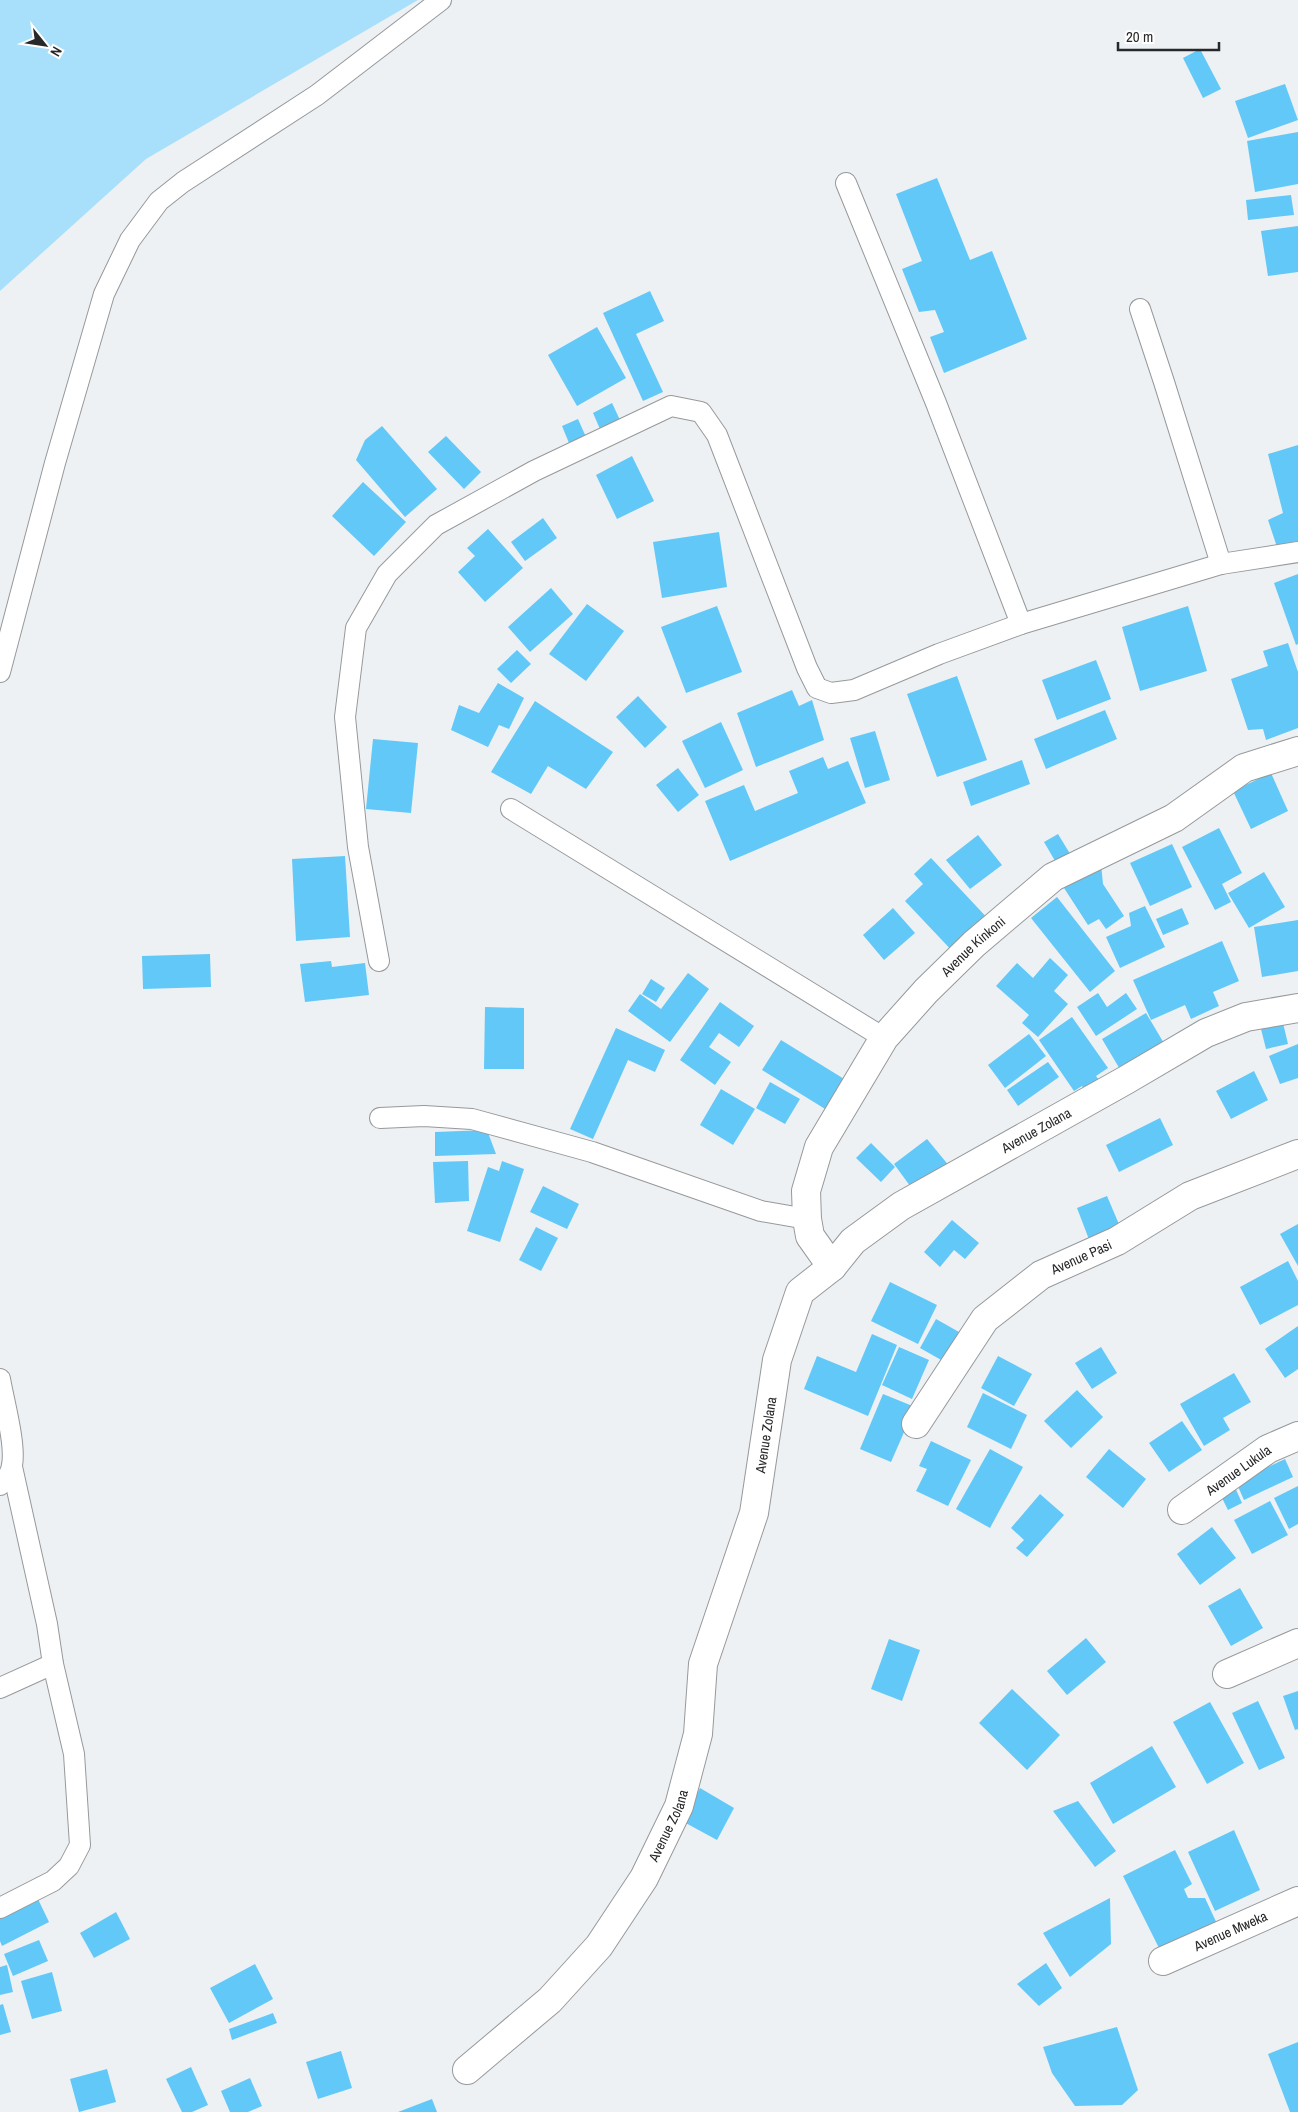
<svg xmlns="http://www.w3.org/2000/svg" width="1298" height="2112" viewBox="0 0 1298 2112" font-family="'Archivo Narrow',sans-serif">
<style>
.green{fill:#a8e0fc}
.building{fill:#61c8f8}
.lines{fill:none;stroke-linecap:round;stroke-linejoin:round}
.service-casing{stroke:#96999b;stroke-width:22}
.minor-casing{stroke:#96999b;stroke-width:30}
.service{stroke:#fff;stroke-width:20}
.minor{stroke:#fff;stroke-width:28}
.labels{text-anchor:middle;stroke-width:4;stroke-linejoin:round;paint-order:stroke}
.street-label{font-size:14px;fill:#272829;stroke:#fff}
</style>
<rect width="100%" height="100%" fill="#eef1f3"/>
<path class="green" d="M0,0H418L146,159L0,291Z"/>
<g class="building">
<path d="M1200,49L1221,89L1203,98L1183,58Z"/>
<path d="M1285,84L1298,120L1248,138L1235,101Z"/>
<path d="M1298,132V184L1255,192L1247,141Z"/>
<path d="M937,178L970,260L992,251L1027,339L944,373L930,337L944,332L935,310L919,312L902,269L922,261L896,194Z"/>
<path d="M1291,195L1294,215L1248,220L1246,200Z"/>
<path d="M1298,226V272L1268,276L1261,231Z"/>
<path d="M650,291L664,321L636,334L663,392L643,401L603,313Z"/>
<path d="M597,327L626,378L577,406L548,355Z"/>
<path d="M612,403L620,420L600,429L593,413Z"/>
<path d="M578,419L586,437L569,443L562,426Z"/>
<path d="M382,426L437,489L405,517L356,460L365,440Z"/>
<path d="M446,436L481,472L464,489L428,452Z"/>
<path d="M1298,445V541L1277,547L1268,520L1283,513L1268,454Z"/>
<path d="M632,456L654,501L617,519L596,475Z"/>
<path d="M363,482L406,522L374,556L332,516Z"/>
<path d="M543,518L557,538L525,561L511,542Z"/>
<path d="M488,529L523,568L485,602L458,572L475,556L467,548Z"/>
<path d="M719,532L727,587L662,598L653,542Z"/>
<path d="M1298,574V644L1296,645L1274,583Z"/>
<path d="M551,588L573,614L530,652L508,627Z"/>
<path d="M587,604L624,631L586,681L549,654Z"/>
<path d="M717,606L742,672L686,693L661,627Z"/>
<path d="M1188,606L1207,671L1140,691L1122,627Z"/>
<path d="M1288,643L1298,672V728L1266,740L1263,729L1248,730L1231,679L1268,666L1263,651Z"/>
<path d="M517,650L531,664L511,683L497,669Z"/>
<path d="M1096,660L1111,699L1057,720L1042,680Z"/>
<path d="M957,676L987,760L937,777L907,694Z"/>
<path d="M498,683L524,698L509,729L499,725L488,747L451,730L459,705L479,713Z"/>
<path d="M792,690L799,706L812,700L824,740L756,767L737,713Z"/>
<path d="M638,696L667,727L645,748L616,717Z"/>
<path d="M535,701L613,752L586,789L548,766L531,794L491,772Z"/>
<path d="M1105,710L1117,739L1046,769L1034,739Z"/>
<path d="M721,722L743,770L705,788L682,741Z"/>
<path d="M875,731L890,780L865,788L850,738Z"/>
<path d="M373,739L418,743L411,813L366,809Z"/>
<path d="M823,757L828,769L848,761L866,803L730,861L705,801L744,785L755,811L798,793L789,771Z"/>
<path d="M1022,760L1030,784L971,806L963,782Z"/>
<path d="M678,768L699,795L678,812L656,785Z"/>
<path d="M1271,773L1288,811L1251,829L1233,791Z"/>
<path d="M1219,828L1242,873L1222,884L1231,902L1215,910L1182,847Z"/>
<path d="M1058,834L1072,857L1058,866L1044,842Z"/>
<path d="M978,835L1002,865L970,889L946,860Z"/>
<path d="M1172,844L1192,887L1150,906L1130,863Z"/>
<path d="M345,856L350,937L296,941L292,859Z"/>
<path d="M931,858L992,923L957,956L905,901L923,884L914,874Z"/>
<path d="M1101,864L1103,884L1124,916L1106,929L1099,919L1088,925L1064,888Z"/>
<path d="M1264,872L1285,907L1249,928L1228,893Z"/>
<path d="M1057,897L1115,971L1090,992L1031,918Z"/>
<path d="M1145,906L1165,947L1120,968L1106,937L1131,926L1129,913Z"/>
<path d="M893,908L915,933L884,960L863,935Z"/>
<path d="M1182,908L1189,924L1163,935L1156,919Z"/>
<path d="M1298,920V971L1262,977L1254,927Z"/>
<path d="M1222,941L1239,981L1213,992L1219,1006L1191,1019L1185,1005L1151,1020L1133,980Z"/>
<path d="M210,954L211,987L143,989L142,956Z"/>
<path d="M1050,958L1068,975L1054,991L1068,1004L1038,1037L1022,1023L1029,1015L996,986L1017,963L1033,978Z"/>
<path d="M331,961L332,967L365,963L369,995L305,1002L300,964Z"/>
<path d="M688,973L709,989L670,1042L628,1011L640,994L661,1009Z"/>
<path d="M651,979L665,988L656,1002L642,994Z"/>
<path d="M1098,993L1107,1007L1126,993L1137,1009L1096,1036L1077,1007Z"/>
<path d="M720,1002L754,1026L739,1047L719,1033L709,1047L731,1062L715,1085L680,1060Z"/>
<path d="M485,1007L524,1008V1069H484Z"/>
<path d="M1146,1013L1165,1045L1121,1071L1102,1039Z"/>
<path d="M1072,1017L1108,1068L1096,1076L1102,1084L1088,1094L1082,1086L1074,1091L1039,1040Z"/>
<path d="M1283,1023L1288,1044L1266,1049L1261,1029Z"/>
<path d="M616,1028L665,1050L655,1072L628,1060L593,1139L570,1129Z"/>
<path d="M1029,1034L1046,1056L1005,1088L988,1065Z"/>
<path d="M781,1040L849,1082L830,1112L762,1070Z"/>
<path d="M1298,1044V1078L1280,1084L1269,1056Z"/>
<path d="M1048,1062L1059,1077L1018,1106L1007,1090Z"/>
<path d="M1254,1071L1268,1100L1231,1119L1216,1091Z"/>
<path d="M770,1082L800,1099L785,1124L756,1108Z"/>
<path d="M721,1089L755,1109L733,1145L700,1125Z"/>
<path d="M1160,1118L1173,1145L1119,1172L1106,1145Z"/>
<path d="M487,1130L496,1154L435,1156V1132Z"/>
<path d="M927,1139L950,1167L916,1194L894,1164Z"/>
<path d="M871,1143L895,1167L881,1182L856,1158Z"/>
<path d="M468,1161L469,1201L435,1203L433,1162Z"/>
<path d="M502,1161L524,1169L500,1242L467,1231L488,1167L499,1171Z"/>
<path d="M543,1186L579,1204L567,1229L530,1212Z"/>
<path d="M1107,1196L1121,1229L1090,1242L1077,1208Z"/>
<path d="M952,1220L979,1243L965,1259L954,1250L940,1267L924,1252Z"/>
<path d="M1298,1224V1266L1280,1234Z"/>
<path d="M536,1227L558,1238L541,1271L519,1260Z"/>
<path d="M1288,1261L1298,1281V1305L1260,1325L1240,1287Z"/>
<path d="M890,1282L937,1305L918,1344L871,1321Z"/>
<path d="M936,1319L959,1332L943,1361L920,1348Z"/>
<path d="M1298,1326V1369L1285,1378L1265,1349Z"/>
<path d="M872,1334L897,1345L868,1416L804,1389L817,1356L856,1372Z"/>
<path d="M899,1347L929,1360L912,1399L882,1385Z"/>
<path d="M1101,1347L1117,1373L1092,1389L1075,1363Z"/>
<path d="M998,1356L1032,1374L1014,1406L981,1388Z"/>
<path d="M1234,1373L1251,1402L1223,1418L1230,1430L1204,1446L1180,1404Z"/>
<path d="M1077,1390L1103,1417L1071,1448L1044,1421Z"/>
<path d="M983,1393L1027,1415L1011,1449L967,1427Z"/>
<path d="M883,1394L915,1407L891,1462L860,1449Z"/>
<path d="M1182,1421L1202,1450L1169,1472L1149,1443Z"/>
<path d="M931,1441L971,1460L948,1506L916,1491L927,1469L919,1466Z"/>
<path d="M990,1449L1023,1467L990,1528L956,1509Z"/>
<path d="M1109,1449L1146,1479L1123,1508L1086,1477Z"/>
<path d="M1285,1459L1293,1477L1244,1500L1236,1482Z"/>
<path d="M1233,1483L1242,1503L1228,1510L1218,1490Z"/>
<path d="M1298,1486V1524L1289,1529L1274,1498Z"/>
<path d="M1040,1494L1064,1515L1027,1557L1016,1548L1024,1540L1011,1528Z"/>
<path d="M1270,1501L1288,1535L1252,1554L1234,1520Z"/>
<path d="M1212,1527L1236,1558L1200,1585L1177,1554Z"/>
<path d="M1240,1588L1263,1628L1231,1646L1208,1606Z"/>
<path d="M1086,1638L1106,1662L1067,1695L1047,1671Z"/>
<path d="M889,1639L920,1650L902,1701L871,1689Z"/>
<path d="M1012,1689L1060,1735L1027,1770L979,1723Z"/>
<path d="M1298,1691V1729L1295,1730L1283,1696Z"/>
<path d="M1258,1701L1285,1758L1259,1770L1232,1713Z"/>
<path d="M1210,1702L1244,1763L1207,1784L1173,1722Z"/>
<path d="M1152,1746L1176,1787L1113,1824L1090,1783Z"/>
<path d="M700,1788L734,1808L717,1840L682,1821Z"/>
<path d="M1078,1801L1116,1851L1095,1867L1053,1811Z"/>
<path d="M1234,1830L1260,1890L1215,1911L1188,1852Z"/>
<path d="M1175,1850L1192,1884L1184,1889L1188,1898H1205L1219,1928L1163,1956L1123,1876Z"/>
<path d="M36,1895L49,1922L2,1946L0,1941V1913Z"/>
<path d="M1110,1898L1111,1944L1070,1977L1043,1933Z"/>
<path d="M116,1912L130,1939L94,1958L80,1933Z"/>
<path d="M39,1940L48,1961L13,1976L4,1954Z"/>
<path d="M1046,1963L1062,1988L1039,2006L1017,1984Z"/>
<path d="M255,1964L273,1999L229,2023L210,1988Z"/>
<path d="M7,1965L13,1992L0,1995V1967Z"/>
<path d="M52,1972L62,2011L32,2019L21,1981Z"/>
<path d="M3,2004L11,2032L0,2035V2005Z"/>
<path d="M273,2013L277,2023L232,2040L229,2029Z"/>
<path d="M1117,2027L1138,2090L1122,2105L1075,2106L1052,2073L1043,2047Z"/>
<path d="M1298,2042V2112H1290L1268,2054Z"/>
<path d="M341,2051L352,2088L318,2099L306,2062Z"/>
<path d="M191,2067L208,2105L192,2112H182L166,2079Z"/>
<path d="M107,2069L116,2102L79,2112L70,2079Z"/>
<path d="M250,2078L262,2106L248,2112H230L221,2091Z"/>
<path d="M432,2099L437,2112H398Z"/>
</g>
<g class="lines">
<defs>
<g id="service">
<path d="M846,183L936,403L1021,624"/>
<path d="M1140,309L1164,382L1221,564"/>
<path d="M0,672L55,463L104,294L130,240L159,201L183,182L317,95L441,0"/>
<path d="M511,809L884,1038"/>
<path d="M379,961L358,847L345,717L356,628L387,574L436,525L534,471L671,406L701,412L717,435L807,668L817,688L831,693L854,690L939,654L1021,624L1221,564L1298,552"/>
<path d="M380,1118L424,1116L472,1119L592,1152L761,1211L807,1219"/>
<path d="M0,1379C4,1402 16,1445 12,1465C11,1474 6,1480 0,1485"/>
<path d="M0,1688L53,1664L47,1624L12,1467"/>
<path d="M0,1908L53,1881L69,1866L80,1845L74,1754L53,1664"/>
</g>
<g id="minor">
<path id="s1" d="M832,1267L810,1236L807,1219L806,1191L819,1147L884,1038L926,991L974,944L1053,877L1174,818L1244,768L1298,751"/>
<path id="s2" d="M916,1424L985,1319L1041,1275L1117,1241L1190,1196L1298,1154"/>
<path id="s3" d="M1182,1510L1268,1449L1298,1436"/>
<path d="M1227,1674L1298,1643"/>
<path id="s4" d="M1163,1961L1298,1901"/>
<path id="s5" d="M467,2070L550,2000L599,1946L644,1878L679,1806L698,1734L703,1664L754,1513L777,1360L800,1292L832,1267L853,1241L901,1206L1126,1080L1206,1033L1246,1017L1298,1008"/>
</g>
</defs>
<use href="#service" class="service-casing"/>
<use href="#minor" class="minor-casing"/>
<use href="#service" class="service"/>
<use href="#minor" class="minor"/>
</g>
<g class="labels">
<g class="street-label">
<text dy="5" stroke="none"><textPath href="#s1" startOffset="384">Avenue Kinkoni</textPath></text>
<text dy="5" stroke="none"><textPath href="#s5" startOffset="1162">Avenue Zolana</textPath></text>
<text dy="5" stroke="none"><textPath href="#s2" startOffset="241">Avenue Pasi</textPath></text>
<text dy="5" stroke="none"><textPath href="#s5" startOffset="726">Avenue Zolana</textPath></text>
<text dy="5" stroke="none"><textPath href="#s3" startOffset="69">Avenue Lukula</textPath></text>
<text dy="5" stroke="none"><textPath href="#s5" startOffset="321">Avenue Zolana</textPath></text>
<text dy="5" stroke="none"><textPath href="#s4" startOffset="74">Avenue Mweka</textPath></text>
</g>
</g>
<g transform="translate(45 45) rotate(120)" stroke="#ffffff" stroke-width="4" paint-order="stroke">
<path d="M0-4L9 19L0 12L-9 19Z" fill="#272829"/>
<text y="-8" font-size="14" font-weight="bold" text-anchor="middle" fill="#272829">N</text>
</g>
<path d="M1118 42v8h101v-8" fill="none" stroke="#272829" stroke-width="2.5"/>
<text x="1126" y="42" font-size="15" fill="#272829" stroke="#ffffff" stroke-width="4" paint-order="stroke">20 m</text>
</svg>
